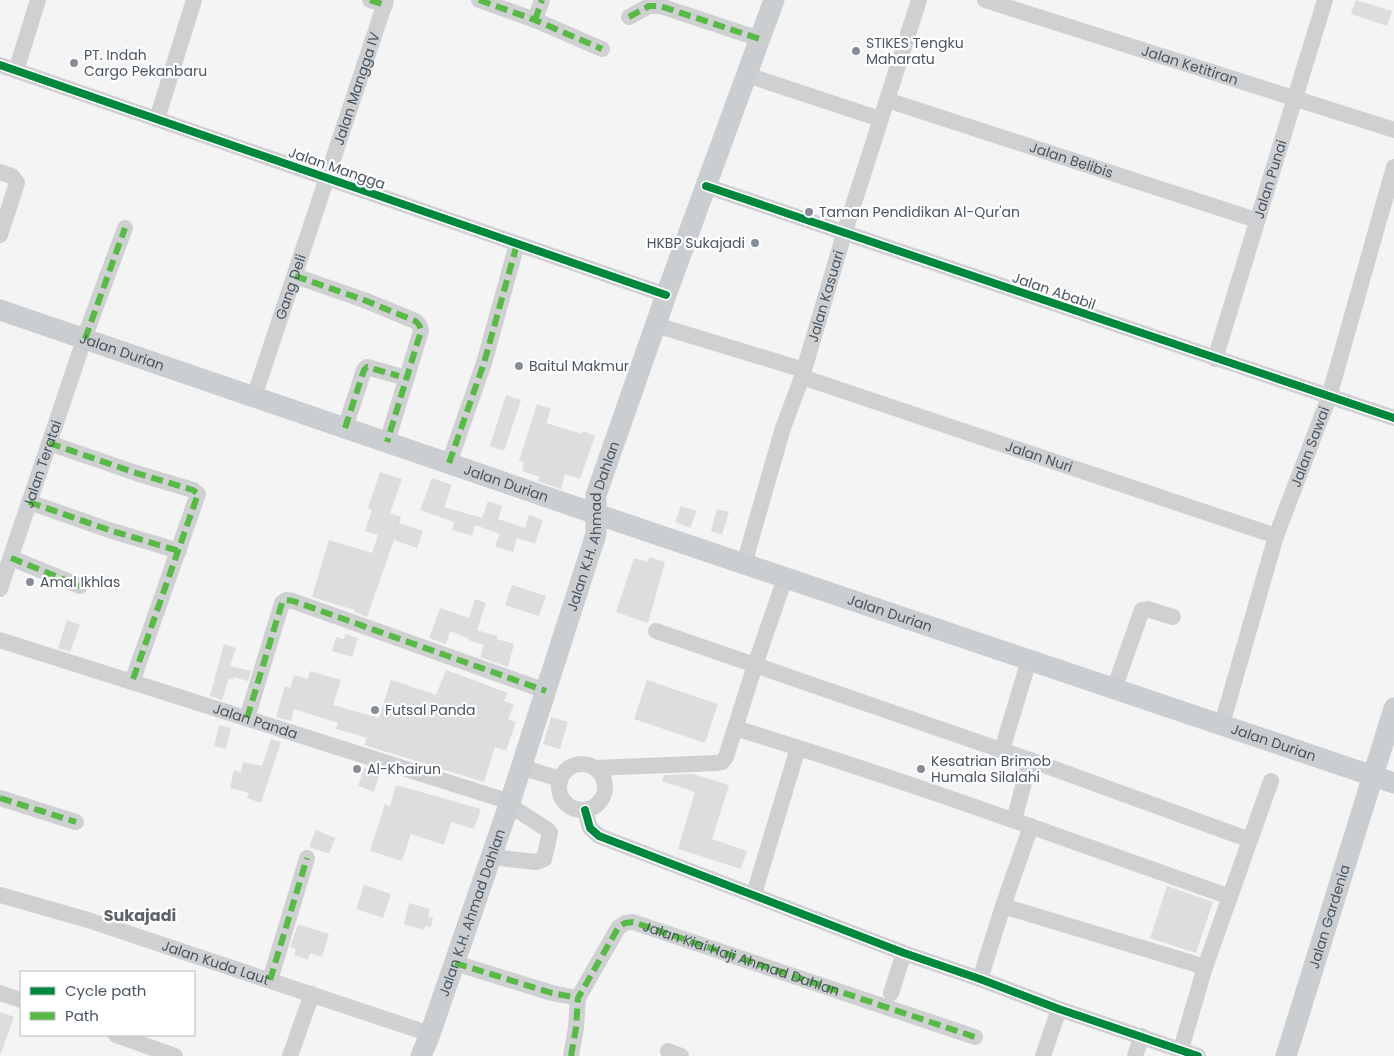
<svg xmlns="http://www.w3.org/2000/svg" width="1394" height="1056" viewBox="0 0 1394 1056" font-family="Poppins,sans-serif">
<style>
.building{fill:#ddddde}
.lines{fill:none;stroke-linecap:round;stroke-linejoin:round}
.minor{stroke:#ced0d2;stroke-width:16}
.major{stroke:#caced1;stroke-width:21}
.quiet{stroke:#58b947;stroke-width:6;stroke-dasharray:12 6;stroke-linecap:butt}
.cycleway-casing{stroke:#fff;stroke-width:11}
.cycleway{stroke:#00873e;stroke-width:8}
.poi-dot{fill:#868d94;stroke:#fff;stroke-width:2}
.labels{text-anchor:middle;stroke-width:4.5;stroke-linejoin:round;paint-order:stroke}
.poi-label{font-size:14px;fill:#4a5661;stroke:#fff;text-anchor:start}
.street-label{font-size:14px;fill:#4a5661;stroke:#fff}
.quarter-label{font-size:16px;font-weight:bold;fill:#5f6368;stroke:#fff}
</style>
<rect width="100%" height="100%" fill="#f4f4f4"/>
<g class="building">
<path d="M1356,0L1392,11L1387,26L1351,14Z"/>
<path d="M506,395L521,400L504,451L490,446Z"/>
<path d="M537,404L551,409L546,423L582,434L583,431L595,436L580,479L565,474L561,489L538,481L540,477L522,471L524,462L519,461Z"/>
<path d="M380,472L402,479L390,513L401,517L399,523L423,531L417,548L394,540L367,617L354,612V610L312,597L329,540L372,553L378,535L365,531L372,510L368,508Z"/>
<path d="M432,478L452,485L444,507L482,518L488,501L502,506L498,519L525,528L529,515L543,520L535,544L517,538L513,552L495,546L500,534L475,525L472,536L452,530L454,522L420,510Z"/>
<path d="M681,506L697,511L690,528L675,522Z"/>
<path d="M717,509L729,512L722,535L711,531Z"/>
<path d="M649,557L665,562L648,623L616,612L634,558L648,562Z"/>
<path d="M512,585L546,596L539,616L505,605Z"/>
<path d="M475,599L486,603L477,630L497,636V639L514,644L508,667L480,657L484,645L468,640V638L450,631L446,644L429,638L440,608L469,618Z"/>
<path d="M67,620L80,625L70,652L58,648Z"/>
<path d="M345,634L358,638L352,657L332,651L336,637L344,639Z"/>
<path d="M224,644L236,648L230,666L251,671L248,681L233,677V680L229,678L222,700L210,696Z"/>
<path d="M446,670L508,693L504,701L514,704L508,719L516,722L506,751L495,747L484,782L364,745L367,738L336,729L338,723L294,709L291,721L276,717L285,686L290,688L294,675L308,679L310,671L341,680L333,705L379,718L391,680L436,695Z"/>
<path d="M647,680L718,704L705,743L634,719Z"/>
<path d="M551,717L568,722L560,749L543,744Z"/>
<path d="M219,725L231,728L226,749L214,746Z"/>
<path d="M271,739L281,742L261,803L247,798L249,793L230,788L234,770L241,772L243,762L262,766Z"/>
<path d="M364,768L380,773L374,792L358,786Z"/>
<path d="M693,774L729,785L712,839L747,851L741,869L678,849L695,792L662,781L664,775Z"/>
<path d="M396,785L481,809L474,829L451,822L444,845L411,834L402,861L370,851L385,804L390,806Z"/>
<path d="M316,830L335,838L329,854L309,847Z"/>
<path d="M364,885L391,894L383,918L356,909Z"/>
<path d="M1167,886L1213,902L1196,953L1150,938Z"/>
<path d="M409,903L430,909L428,917L433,918L431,927L425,926L424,930L404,924Z"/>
<path d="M298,924L329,934L322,957L310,953L308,960L294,955L296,949L290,947Z"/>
<path d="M0,1012L14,1017L1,1053H0Z"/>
</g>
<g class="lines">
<g class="minor">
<path d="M370,0L385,5"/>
<path d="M479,0L535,20L602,49"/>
<path id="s1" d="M985,0L1394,130"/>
<path d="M629,17L649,6H660L760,39"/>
<path d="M535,20L542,0"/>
<path d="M0,65L666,295"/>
<path d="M16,71L38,0"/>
<path d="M747,75L880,119"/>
<path id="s2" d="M887,100L1256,220"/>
<path d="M157,119L194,0"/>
<path d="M0,172L12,176L17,183L0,235"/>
<path d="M706,186L1394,418"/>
<path d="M295,276L364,300L413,320C418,322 420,325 421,331L387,442"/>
<path d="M656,325L804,370"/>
<path id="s3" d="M1215,359L1325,0"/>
<path id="s4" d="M802,377L1276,536"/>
<path id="s5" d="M254,397L386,0"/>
<path d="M345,428L364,370L367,367L399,376"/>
<path d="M49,443L136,473L193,490L198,494L132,682"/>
<path d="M449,463L484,363L517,244"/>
<path d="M29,502L109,530L179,551"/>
<path d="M11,558L80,586"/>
<path id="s6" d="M744,564L783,428L802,377L844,234L919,0"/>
<path d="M785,578L755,665L1030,760L1250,840"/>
<path id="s7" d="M0,589L88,328L125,228"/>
<path id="s8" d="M0,640L510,802"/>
<path d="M1114,689L1142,610L1147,609L1173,617"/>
<path d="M247,718L282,603L286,600L293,601L546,691"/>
<path id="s9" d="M1222,724L1276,536L1329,397L1394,167"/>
<path d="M735,728C902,779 1066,839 1230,897"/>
<path d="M1002,750L1029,660"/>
<circle cx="582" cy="787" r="23"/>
<path d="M521,767L560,779"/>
<path d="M595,768L717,763L722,762L726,757L755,665L656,631"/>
<path d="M0,798L76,822"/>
<path d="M585,810L590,828L599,836L904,953L980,979L1059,1009L1198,1056"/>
<path d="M1014,820L1030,760"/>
<path d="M491,857L536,862L544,859L550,833L548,830L509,805"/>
<path d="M754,894L798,748"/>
<path id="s10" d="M0,895L88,920L430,1034"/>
<path d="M1003,906L1205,967"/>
<path d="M455,963L552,993L578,998"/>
<path d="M980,979L1003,906L1031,826"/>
<path d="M270,980L307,858"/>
<path d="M0,993L21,1000"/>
<path d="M891,993L904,953"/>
<path d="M116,1035L175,1056"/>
<path d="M1181,1049L1205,967L1271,781"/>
<path d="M668,1051L681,1056"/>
<path d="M290,1056L312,994"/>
<path d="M571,1056L576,1028L578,998L618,928L625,923L633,922L975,1037"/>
<path d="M1043,1056L1059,1009"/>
<path d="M1135,1056L1142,1036"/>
</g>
<g class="major">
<path id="s11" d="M0,310L614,520L1394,783"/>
<path id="s12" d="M421,1056L430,1034L510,802L596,534V495L666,295L774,0"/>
<path id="s13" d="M1286,1056L1394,708"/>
</g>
<g class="quiet">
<path d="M370,0L385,5"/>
<path d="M479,0L535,20L602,49"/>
<path d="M629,17L649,6H660L760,39"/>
<path d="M535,20L542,0"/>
<path d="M295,276L364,300L413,320C418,322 420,325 421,331L387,442"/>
<path d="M85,339L125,228"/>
<path d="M345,428L364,370L367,367L399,376"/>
<path d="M49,443L136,473L193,490L198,494L132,682"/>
<path d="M449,463L484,363L517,244"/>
<path d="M29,502L109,530L179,551"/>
<path d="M11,558L80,586"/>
<path d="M247,718L282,603L286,600L293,601L546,691"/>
<path d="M0,798L76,822"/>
<path d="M455,963L552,993L578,998"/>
<path d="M270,980L307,858"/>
<path id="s14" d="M571,1056L576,1028L578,998L618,928L625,923L633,922L975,1037"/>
</g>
<defs>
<g id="cycleway">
<path d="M0,65L666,295"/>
<path d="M706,186L1394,418"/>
<path d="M585,810L590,828L599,836L904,953L980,979L1059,1009L1198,1056"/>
</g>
</defs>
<use href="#cycleway" class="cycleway-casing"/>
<use href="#cycleway" class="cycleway"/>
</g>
<g class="poi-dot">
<circle cx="856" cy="51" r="5"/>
<circle cx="74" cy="63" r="5"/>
<circle cx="809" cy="212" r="5"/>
<circle cx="755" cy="243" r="5"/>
<circle cx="519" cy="366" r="5"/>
<circle cx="30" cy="582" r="5"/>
<circle cx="375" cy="710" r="5"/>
<circle cx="357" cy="769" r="5"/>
<circle cx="921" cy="769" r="5"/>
</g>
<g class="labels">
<g class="poi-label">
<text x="866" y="48">STIKES Tengku<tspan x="866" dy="16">Maharatu</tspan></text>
<text x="84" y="60">PT. Indah<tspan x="84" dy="16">Cargo Pekanbaru</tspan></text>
<text x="819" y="217">Taman Pendidikan Al-Qur'an</text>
<text x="745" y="248" text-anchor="end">HKBP Sukajadi</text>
<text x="529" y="371">Baitul Makmur</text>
<text x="40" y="587">Amal Ikhlas</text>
<text x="385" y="715">Futsal Panda</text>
<text x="931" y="766">Kesatrian Brimob<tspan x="931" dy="16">Humala Silalahi</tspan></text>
<text x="367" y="774">Al-Khairun</text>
</g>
<g class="street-label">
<text dy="5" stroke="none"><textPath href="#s1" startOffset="215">Jalan Ketitiran</textPath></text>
<text dy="5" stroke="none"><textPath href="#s5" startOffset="325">Jalan Mangga IV</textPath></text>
<text dy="5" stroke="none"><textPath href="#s2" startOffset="194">Jalan Belibis</textPath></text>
<text transform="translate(337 168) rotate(19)" y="5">Jalan Mangga</text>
<text dy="5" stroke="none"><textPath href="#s3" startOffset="188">Jalan Punai</textPath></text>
<text dy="5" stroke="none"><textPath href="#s5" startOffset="116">Gang Deli</textPath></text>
<text transform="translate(1054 291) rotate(19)" y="5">Jalan Ababil</text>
<text dy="5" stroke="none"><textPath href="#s6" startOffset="280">Jalan Kasuari</textPath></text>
<text dy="5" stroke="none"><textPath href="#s11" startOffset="129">Jalan Durian</textPath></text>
<text dy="5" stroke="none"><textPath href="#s9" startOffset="291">Jalan Sawai</textPath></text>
<text dy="5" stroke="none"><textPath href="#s4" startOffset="250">Jalan Nuri</textPath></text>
<text dy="5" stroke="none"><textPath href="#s7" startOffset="132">Jalan Teratai</textPath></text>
<text dy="5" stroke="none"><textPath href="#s11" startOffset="535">Jalan Durian</textPath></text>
<text dy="5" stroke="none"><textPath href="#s12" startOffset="558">Jalan K.H. Ahmad Dahlan</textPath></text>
<text dy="5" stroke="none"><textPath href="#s11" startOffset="940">Jalan Durian</textPath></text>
<text dy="5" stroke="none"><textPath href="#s8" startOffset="268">Jalan Panda</textPath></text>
<text dy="5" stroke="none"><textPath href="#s11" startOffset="1345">Jalan Durian</textPath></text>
<text dy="5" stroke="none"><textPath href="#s12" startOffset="152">Jalan K.H. Ahmad Dahlan</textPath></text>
<text dy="5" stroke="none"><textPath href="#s13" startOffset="146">Jalan Gardenia</textPath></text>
<text dy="5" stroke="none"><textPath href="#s14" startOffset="270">Jalan Kiai Haji Ahmad Dahlan</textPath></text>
<text dy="5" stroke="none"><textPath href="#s10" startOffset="226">Jalan Kuda Laut</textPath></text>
</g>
<g class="quarter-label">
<text x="140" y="921">Sukajadi</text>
</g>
</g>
<rect x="20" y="971" width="175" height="65" fill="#ffffff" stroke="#b7bbc0"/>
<rect x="30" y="987" width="25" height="8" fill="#00873e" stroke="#b7bbc0"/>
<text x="65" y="996" font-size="15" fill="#4a5661">Cycle path</text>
<rect x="30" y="1012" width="25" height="8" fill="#58b947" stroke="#b7bbc0"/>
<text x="65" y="1021" font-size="15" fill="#4a5661">Path</text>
</svg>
